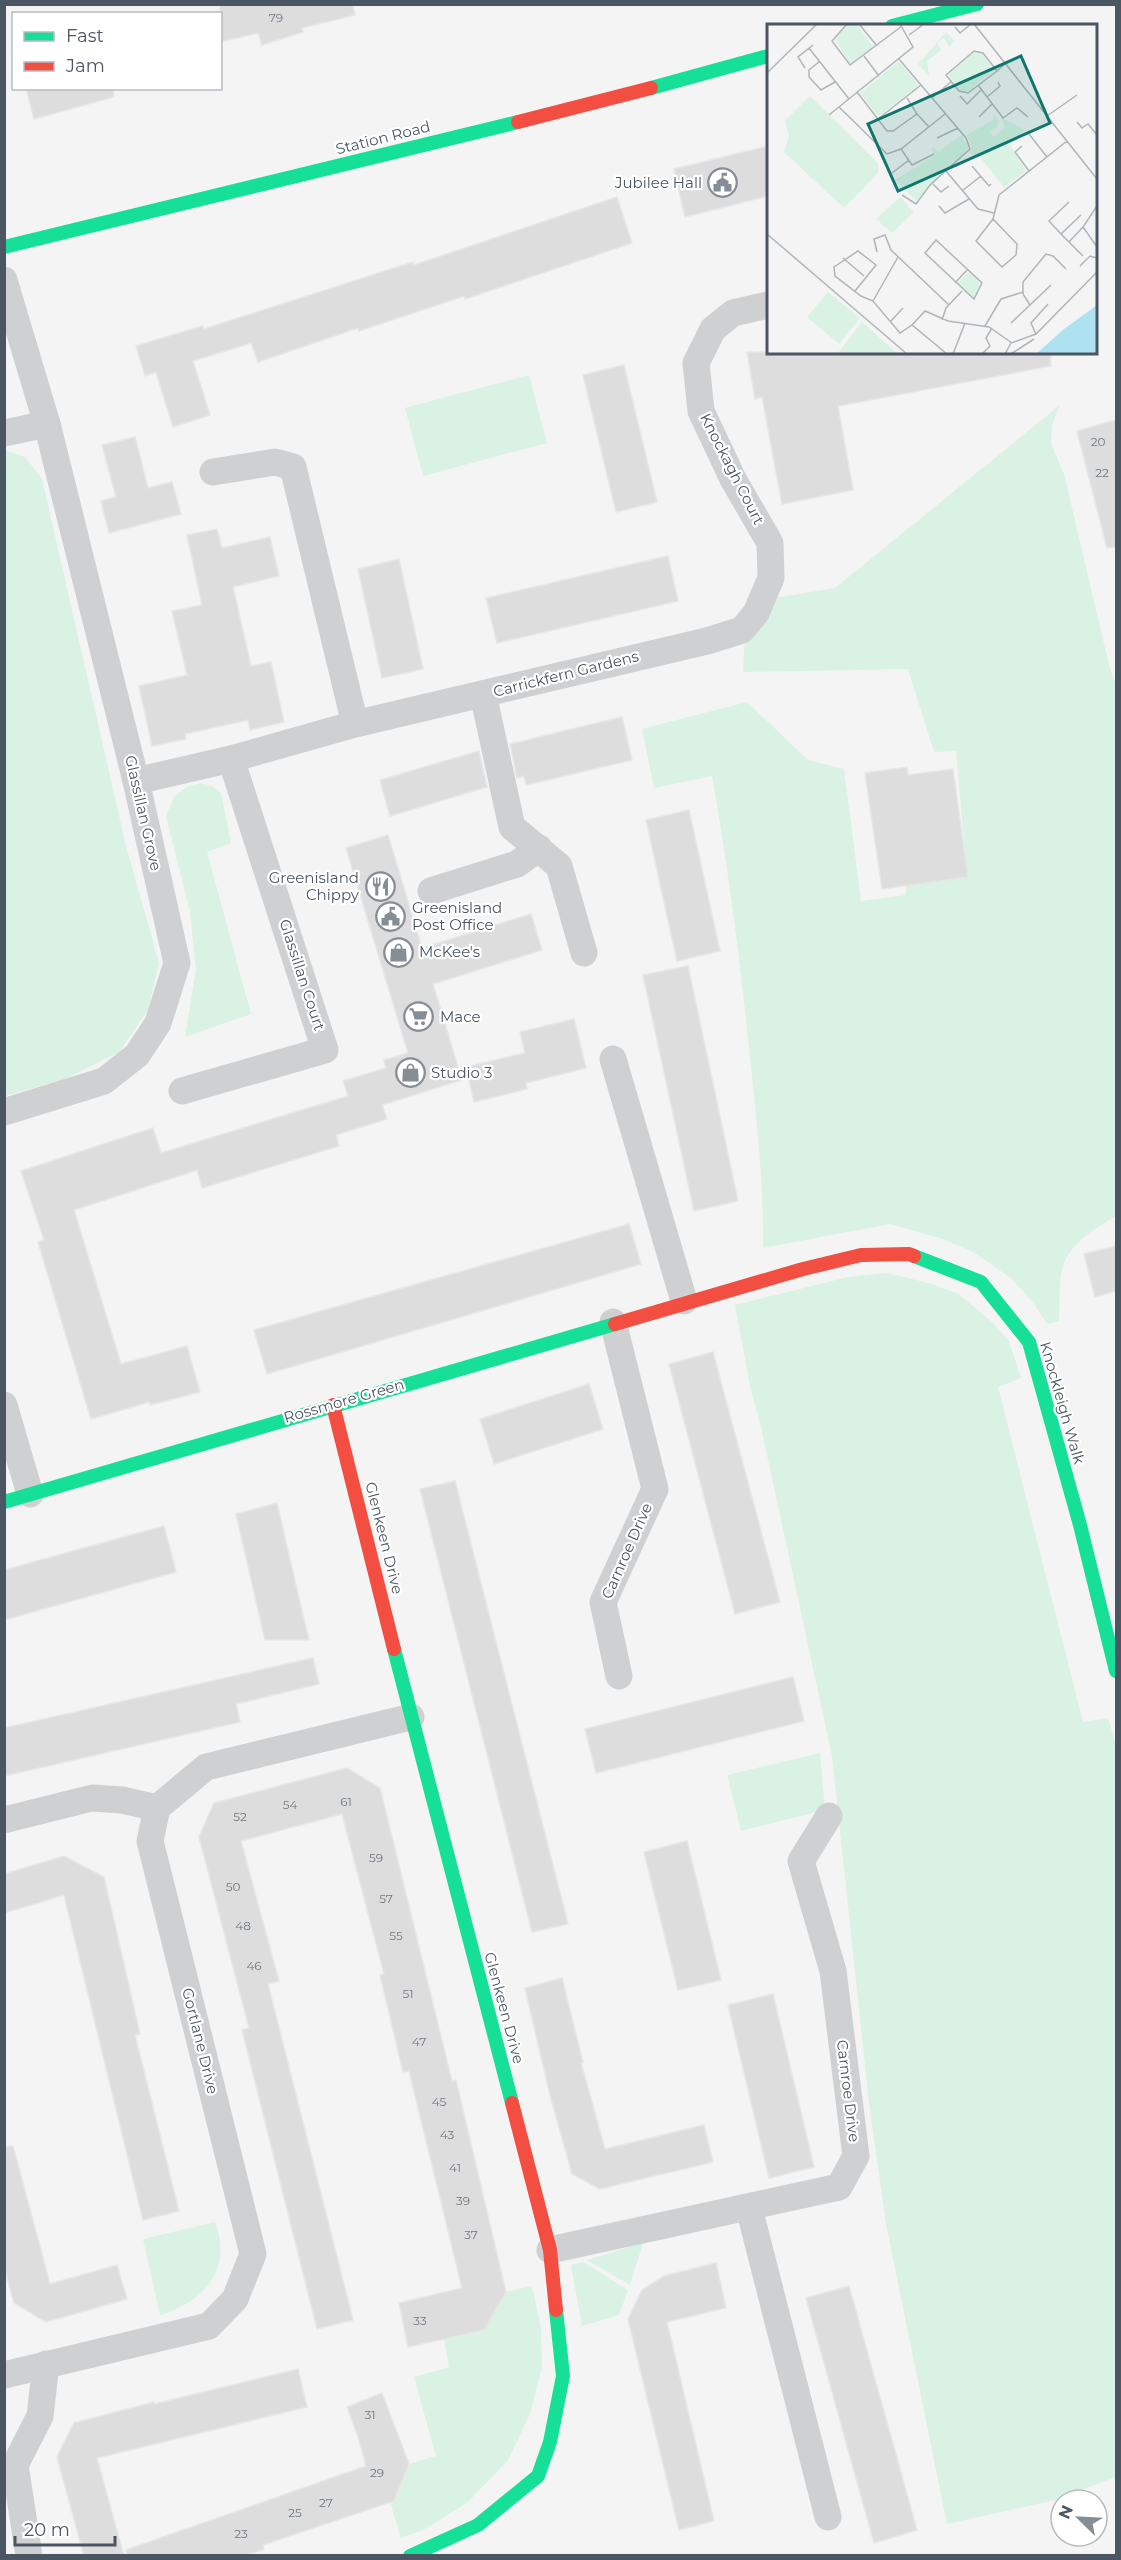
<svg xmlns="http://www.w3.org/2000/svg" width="1121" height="2560" viewBox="0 0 1121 2560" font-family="Montserrat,sans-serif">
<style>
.green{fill:#d9f2e3}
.building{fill:#ddddde;stroke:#e5e6e7;stroke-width:1.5}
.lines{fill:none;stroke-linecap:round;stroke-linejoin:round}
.street{stroke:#ced0d2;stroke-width:27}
.fast{stroke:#16e098;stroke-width:14}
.jam{stroke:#f24e42;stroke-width:14}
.labels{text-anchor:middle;stroke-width:4.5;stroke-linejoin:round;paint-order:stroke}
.number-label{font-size:12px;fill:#707881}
.street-label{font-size:15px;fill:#4a5661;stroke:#fff}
.poi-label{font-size:15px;fill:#4a5661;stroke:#fff;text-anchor:start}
.inset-road{fill:none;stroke:#b0b5b9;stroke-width:1.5}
.view{fill:#0f766e;fill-opacity:0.15;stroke:#0f766e;stroke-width:3}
.inset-edge{fill:none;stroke:#4a5661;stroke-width:3}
</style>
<rect width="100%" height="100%" fill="#f4f4f4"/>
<g class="green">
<path d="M529,375L547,443L423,476L405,408Z"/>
<path d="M1060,405L1052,425L1051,444L1064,474L1109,665L1116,685V1216C1100,1225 1079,1238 1068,1255C1057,1272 1060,1302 1059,1321L1047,1324L1032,1301L1011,1278L973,1252L943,1239L890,1224L763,1248C764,1187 757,1126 751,1066C741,968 729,872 712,776L654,788L642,729L747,702L808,760L844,769L861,901L906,895V886L967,877L956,751L934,752L908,669L743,672L745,636L774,598L835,588Z"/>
<path d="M5,450L25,457L42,479L126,846L159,963L148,1010L119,1052L65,1079L5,1096Z"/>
<path d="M200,783L212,786L221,793L231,843L207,852L251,1014L185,1037L196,970L190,912L166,816L174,797L187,787Z"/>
<path d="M886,1273L929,1283L959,1294L992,1322L1009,1341L1021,1378L998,1387L1083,1722L1108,1718L1116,1746V2477L1055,2500L947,2524L886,2224L869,2103L832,1756L761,1427L750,1386L735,1305L848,1277Z"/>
<path d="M820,1753L825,1810L741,1831L727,1775Z"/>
<path d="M215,2222C233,2269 204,2302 160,2315L143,2239Z"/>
<path d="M643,2243L630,2285L587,2260Z"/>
<path d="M583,2262L628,2290L619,2315L582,2326L571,2265Z"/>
<path d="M532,2286L541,2328L542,2368L530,2414L508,2460L467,2503L423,2530L401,2538L390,2502L394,2501L409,2464L436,2456L414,2377L449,2367L444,2339L484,2330L506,2292Z"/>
</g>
<g class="building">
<path d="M220,4H353L355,15L302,28L303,32L262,45L258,33L220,42Z"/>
<path d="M26,88H113L114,97L34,119Z"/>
<path d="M768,146V196L685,217L674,169Z"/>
<path d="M617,197L632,243L465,299L464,296L359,331L358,328L258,362L251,343L193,361L210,415L173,427L156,372L145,376L136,346L202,326L204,329L413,262L414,265Z"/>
<path d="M747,352H1050L1051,366L838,406L853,490L782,504L762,397L755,399Z"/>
<path d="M624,365L657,502L616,512L583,375Z"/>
<path d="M1116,420V547L1107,548L1077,431Z"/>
<path d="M135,437L148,488L172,482L181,514L109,533L101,501L116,497L102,445Z"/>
<path d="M217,529L222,548L270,537L279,576L233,587L251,666L271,662L284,722L250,730L248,720L185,734L186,739L152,746L139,686L187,675L172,611L202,605L187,535Z"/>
<path d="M668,556L678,601L497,643L486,598Z"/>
<path d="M399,559L423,669L382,678L358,569Z"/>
<path d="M622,717L632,760L526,785L524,776L517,778L510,744Z"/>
<path d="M479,751L487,787L390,816L380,780Z"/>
<path d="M907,767L908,775L953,769L968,877L882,889L865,773Z"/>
<path d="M689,810L720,951L677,961L646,820Z"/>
<path d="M388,835L422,948L531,914L542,950L433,984L462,1080L382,1105L387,1119L336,1135L339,1146L202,1188L197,1170L74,1210L121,1364L187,1346L200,1392L150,1405L149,1402L91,1419L38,1242L44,1240L21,1171L153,1128L161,1153L348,1096L343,1081L386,1068L384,1060L408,1053L346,848Z"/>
<path d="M688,966L738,1201L694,1211L643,975Z"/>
<path d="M574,1019L586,1068L526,1083L527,1089L474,1102L466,1067L525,1053L520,1032Z"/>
<path d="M629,1224L641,1264L267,1374L254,1330Z"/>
<path d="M1116,1246V1291L1095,1297L1084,1254Z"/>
<path d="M713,1352L780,1602L735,1614L669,1364Z"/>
<path d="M589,1384L603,1429L494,1464L480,1419Z"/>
<path d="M455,1481L568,1924L532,1932L420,1489Z"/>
<path d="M277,1503L298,1594L309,1640H265L236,1514Z"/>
<path d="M164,1526L176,1572L4,1620V1570Z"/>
<path d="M313,1658L319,1684L236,1704L240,1722L4,1776V1728Z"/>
<path d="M793,1677L804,1721L596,1773L585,1729Z"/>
<path d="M347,1768L380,1788L452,2081L456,2080L506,2292L484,2330L408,2347L399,2303L462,2288L409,2071L403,2072L380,1975L384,1974L342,1814L241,1841L279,1981L268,1984L353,2320L317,2329L242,2030L249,2028L199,1837L214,1803Z"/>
<path d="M687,1841L721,1980L678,1990L644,1852Z"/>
<path d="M64,1856L104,1877L140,2034L135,2035L179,2211L143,2220L64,1895L4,1913V1874Z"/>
<path d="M562,1978L583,2062L581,2063L605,2149L704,2125L713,2162L600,2189L572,2174L550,2095L525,1988Z"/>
<path d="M773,1994L814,2167L769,2178L728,2005Z"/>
<path d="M13,2146L50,2284L117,2265L127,2299L46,2322L14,2303L4,2266V2147Z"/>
<path d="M716,2263L726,2308L667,2322L714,2521L679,2530L628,2319L642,2290L664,2276Z"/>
<path d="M849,2286L917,2530L874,2543L806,2298Z"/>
<path d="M298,2369L307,2407L97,2458L124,2556H84L57,2457L74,2423L154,2402V2404Z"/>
<path d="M382,2393L409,2464L394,2501L263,2545L264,2549L245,2556H127L126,2550L366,2466L358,2437L347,2407Z"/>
</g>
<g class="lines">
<g class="street">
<path d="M4,280L47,424L136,781L177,963L158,1023L137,1055L104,1081L4,1112"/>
<path d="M4,433L47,424"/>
<path d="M213,472L275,462L293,467L355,724"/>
<path d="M483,694L512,827L559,866L584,953"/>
<path d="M136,781L231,759L355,724L707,641L742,630L756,613L771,578L770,543L733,479L701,411L696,363L713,329L733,313L768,305"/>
<path d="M431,891L517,864L539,848"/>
<path d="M613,1059L684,1301"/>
<path d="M182,1091L325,1050L231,759"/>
<path d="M613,1322L655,1489L603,1602L619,1676"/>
<path d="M4,1405L30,1494"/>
<path d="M4,1820L92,1798L122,1800L157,1808"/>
<path d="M749,2208L828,2517"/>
<path d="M550,2250L839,2187L856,2156L833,1971L801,1861L829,1816"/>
<path d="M4,2375L209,2326L235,2299L253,2254L150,1841L157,1808L206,1767L411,1717"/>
<path d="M29,2556L15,2465L40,2416L46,2364"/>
</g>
<g class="fast">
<path d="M892,26L977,4"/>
<path d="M651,88L768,56"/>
<path d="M4,247L518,122"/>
<path d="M914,1256L981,1282L1029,1342L1080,1525L1116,1671"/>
<path d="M4,1502L615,1324"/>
<path d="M394,1649L512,2103"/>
<path d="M410,2556L478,2525L538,2476L550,2442L563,2376L556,2310"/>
</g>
<g class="jam">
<path d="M518,122L651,88"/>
<path d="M615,1324L803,1269L861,1255L909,1254L914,1256"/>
<path d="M333,1405L394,1649"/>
<path d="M512,2103L550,2250L556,2310"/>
</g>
</g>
<defs>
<symbol id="civic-ring" viewBox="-11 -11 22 22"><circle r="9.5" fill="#fff" stroke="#868d94" stroke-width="1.5"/><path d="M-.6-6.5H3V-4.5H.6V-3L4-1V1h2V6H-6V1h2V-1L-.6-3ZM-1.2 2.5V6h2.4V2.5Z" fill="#868d94"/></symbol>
<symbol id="restaurant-ring" viewBox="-11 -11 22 22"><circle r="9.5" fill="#fff" stroke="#868d94" stroke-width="1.5"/><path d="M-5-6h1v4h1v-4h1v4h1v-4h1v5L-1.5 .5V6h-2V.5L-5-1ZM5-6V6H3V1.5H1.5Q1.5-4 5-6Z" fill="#868d94"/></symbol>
<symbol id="shop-ring" viewBox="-11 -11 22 22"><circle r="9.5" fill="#fff" stroke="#868d94" stroke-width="1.5"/><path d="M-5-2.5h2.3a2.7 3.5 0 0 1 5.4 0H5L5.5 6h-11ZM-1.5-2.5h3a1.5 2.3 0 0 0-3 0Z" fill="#868d94"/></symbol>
<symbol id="supermarket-ring" viewBox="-11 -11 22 22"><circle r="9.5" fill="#fff" stroke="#868d94" stroke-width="1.5"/><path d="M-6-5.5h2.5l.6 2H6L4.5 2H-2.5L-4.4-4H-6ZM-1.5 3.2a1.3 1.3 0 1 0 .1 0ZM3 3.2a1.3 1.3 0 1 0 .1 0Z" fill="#868d94"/></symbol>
</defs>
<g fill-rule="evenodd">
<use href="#civic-ring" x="706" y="166" width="33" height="33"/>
<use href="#restaurant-ring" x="364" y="870" width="33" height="33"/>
<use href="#civic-ring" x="374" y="900" width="33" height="33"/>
<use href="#shop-ring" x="382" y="936" width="33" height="33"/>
<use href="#supermarket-ring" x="402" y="1000" width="33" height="33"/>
<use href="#shop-ring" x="394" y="1056" width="33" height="33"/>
</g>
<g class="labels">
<g class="number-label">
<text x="276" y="22">79</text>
<text x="1098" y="446">20</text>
<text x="1102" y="477">22</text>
<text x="346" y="1806">61</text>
<text x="290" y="1809">54</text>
<text x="240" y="1821">52</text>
<text x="376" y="1862">59</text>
<text x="233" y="1891">50</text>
<text x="386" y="1903">57</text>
<text x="243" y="1930">48</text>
<text x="396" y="1940">55</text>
<text x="254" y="1970">46</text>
<text x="408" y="1998">51</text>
<text x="419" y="2046">47</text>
<text x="439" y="2106">45</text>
<text x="447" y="2139">43</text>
<text x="455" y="2172">41</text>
<text x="463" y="2205">39</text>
<text x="471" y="2239">37</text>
<text x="420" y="2325">33</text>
<text x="370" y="2419">31</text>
<text x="377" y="2477">29</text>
<text x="326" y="2507">27</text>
<text x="295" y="2517">25</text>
<text x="241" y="2538">23</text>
</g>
<g class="street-label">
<text transform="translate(383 138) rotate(-14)" y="5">Station Road</text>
<text transform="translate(732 469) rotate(63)" y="5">Knockagh Court</text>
<text transform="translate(566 674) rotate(-14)" y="5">Carrickfern Gardens</text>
<text transform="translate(143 813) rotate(77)" y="5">Glassillan Grove</text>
<text transform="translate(302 975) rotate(72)" y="5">Glassillan Court</text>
<text transform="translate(344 1401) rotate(-16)" y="5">Rossmore Green</text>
<text transform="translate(1062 1403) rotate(74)" y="5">Knockleigh Walk</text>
<text transform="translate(384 1538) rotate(76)" y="5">Glenkeen Drive</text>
<text transform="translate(627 1551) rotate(-66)" y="5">Carnroe Drive</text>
<text transform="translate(504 2008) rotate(75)" y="5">Glenkeen Drive</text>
<text transform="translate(200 2041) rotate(76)" y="5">Gortlane Drive</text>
<text transform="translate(848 2091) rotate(83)" y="5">Carnroe Drive</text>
</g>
<g class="poi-label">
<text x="702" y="188" text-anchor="end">Jubilee Hall</text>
<text x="359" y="883" text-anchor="end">Greenisland<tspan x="359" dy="17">Chippy</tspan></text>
<text x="412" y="913">Greenisland<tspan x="412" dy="17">Post Office</tspan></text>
<text x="419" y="957">McKee's</text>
<text x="440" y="1022">Mace</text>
<text x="431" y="1078">Studio 3</text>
</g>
</g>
<g transform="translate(767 24)">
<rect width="330" height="330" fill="#f4f4f4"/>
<path d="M81,0H89L107,23L83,40L67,14ZM179,8L188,17L182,23L177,14L170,18L174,26L160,37L162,52L151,40ZM207,27L214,28L227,46L200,68H194L181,50ZM132,37L152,61L111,93L93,69ZM43,72L111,139V149L77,184L17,128L22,112L18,97ZM227,90L231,96L230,103L223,108L227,113L238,104L235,94L258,106L242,119L259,147L237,163L211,131L202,130L205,122L199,111L226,96ZM195,111L202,124L149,177L128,156L168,131L164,125L167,123L171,128ZM133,173L147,188L125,209L109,195ZM202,248L215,261L207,274L191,259ZM61,268L93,294L72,320L40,293ZM95,298L131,330H70Z" fill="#d9f2e3"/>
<path d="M330,281V330H269L297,305Z" fill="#aee2f0"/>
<path class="inset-road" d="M80,0L65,17L83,41L135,2M92,0L110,22M207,0L330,155M188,3L193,9L204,0M142,11L157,0M42,24L82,75M97,32L112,52M132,35L199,114L203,125L163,161L149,180L135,171M53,37L42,46V53L54,66L68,58M38,44L31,33L46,21M230,47L216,29L207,27L179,51L192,67L201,69L230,47L239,39M0,49L50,0M211,61L236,94L250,84L261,93M90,68L120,107H126L150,90L162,103M193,72L200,80L214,66M220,73L233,62L231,58M140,74L150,90M165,74L184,58M72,83L120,130L134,125L178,90M62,91L146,23L133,0M280,92L310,71M212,93L225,80M111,95L154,61M310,98L315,104L321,100L330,111M262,110L280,133M170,114L191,104M255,122L248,128L262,147M134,125L145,141L167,130M205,142L222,162L224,160M179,147L211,185L227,189M125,149L142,136M166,160L174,168L182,162M195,167L214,152M172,182L178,189L202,175M330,182L316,203L330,223M314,191L294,210L302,218L316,203M226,195L250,220L249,231L235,243L209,217ZM226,195L232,171L300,117M0,210L140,330M294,210L282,197L302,178M169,216L215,259L207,275L158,229ZM302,218L316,232M110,228L107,215L118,211L124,226L182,281M76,234L97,252M313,242L323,232L330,234M188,259L201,245M88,267L109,241L91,227L67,243L68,252L94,272L106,277L133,309L145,301L180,330M106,277L131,233M263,281L256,270V258L279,230L286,232L299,245M175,296L179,284L195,267M123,298L136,284M244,299L284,261M145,301L158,287L181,297L222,303L245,319M218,302L234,275L256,268M269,310L264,299L281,280M186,330L198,299M215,330L223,322L219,314L225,304M238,330L244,319L269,310L330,248M244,330L267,315"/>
<path class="view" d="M254,32L283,99L131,167L101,100Z"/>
<rect width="330" height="330" class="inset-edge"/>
</g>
<rect width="1121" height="2560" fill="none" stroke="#4a5661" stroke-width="12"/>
<rect x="12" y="12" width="210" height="78" fill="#ffffff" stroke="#b7bbc0" stroke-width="1.5"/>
<rect x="24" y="32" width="30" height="9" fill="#16e098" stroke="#b7bbc0" stroke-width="1.5"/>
<text x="66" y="42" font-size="18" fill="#4a5661">Fast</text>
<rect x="24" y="62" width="30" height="9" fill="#f24e42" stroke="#b7bbc0" stroke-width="1.5"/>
<text x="66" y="72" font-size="18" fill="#4a5661">Jam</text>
<g transform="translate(1079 2518) rotate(294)"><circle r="28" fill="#ffffff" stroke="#b7bbc0" stroke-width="1.5"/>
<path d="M0-4.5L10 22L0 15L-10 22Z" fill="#868d94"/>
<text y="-9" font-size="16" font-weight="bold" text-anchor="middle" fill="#4a5661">N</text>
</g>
<path d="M15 2536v9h100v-9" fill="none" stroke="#4a5661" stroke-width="3"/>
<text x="24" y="2536" font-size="18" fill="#4a5661" stroke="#ffffff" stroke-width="4.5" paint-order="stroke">20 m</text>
</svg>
